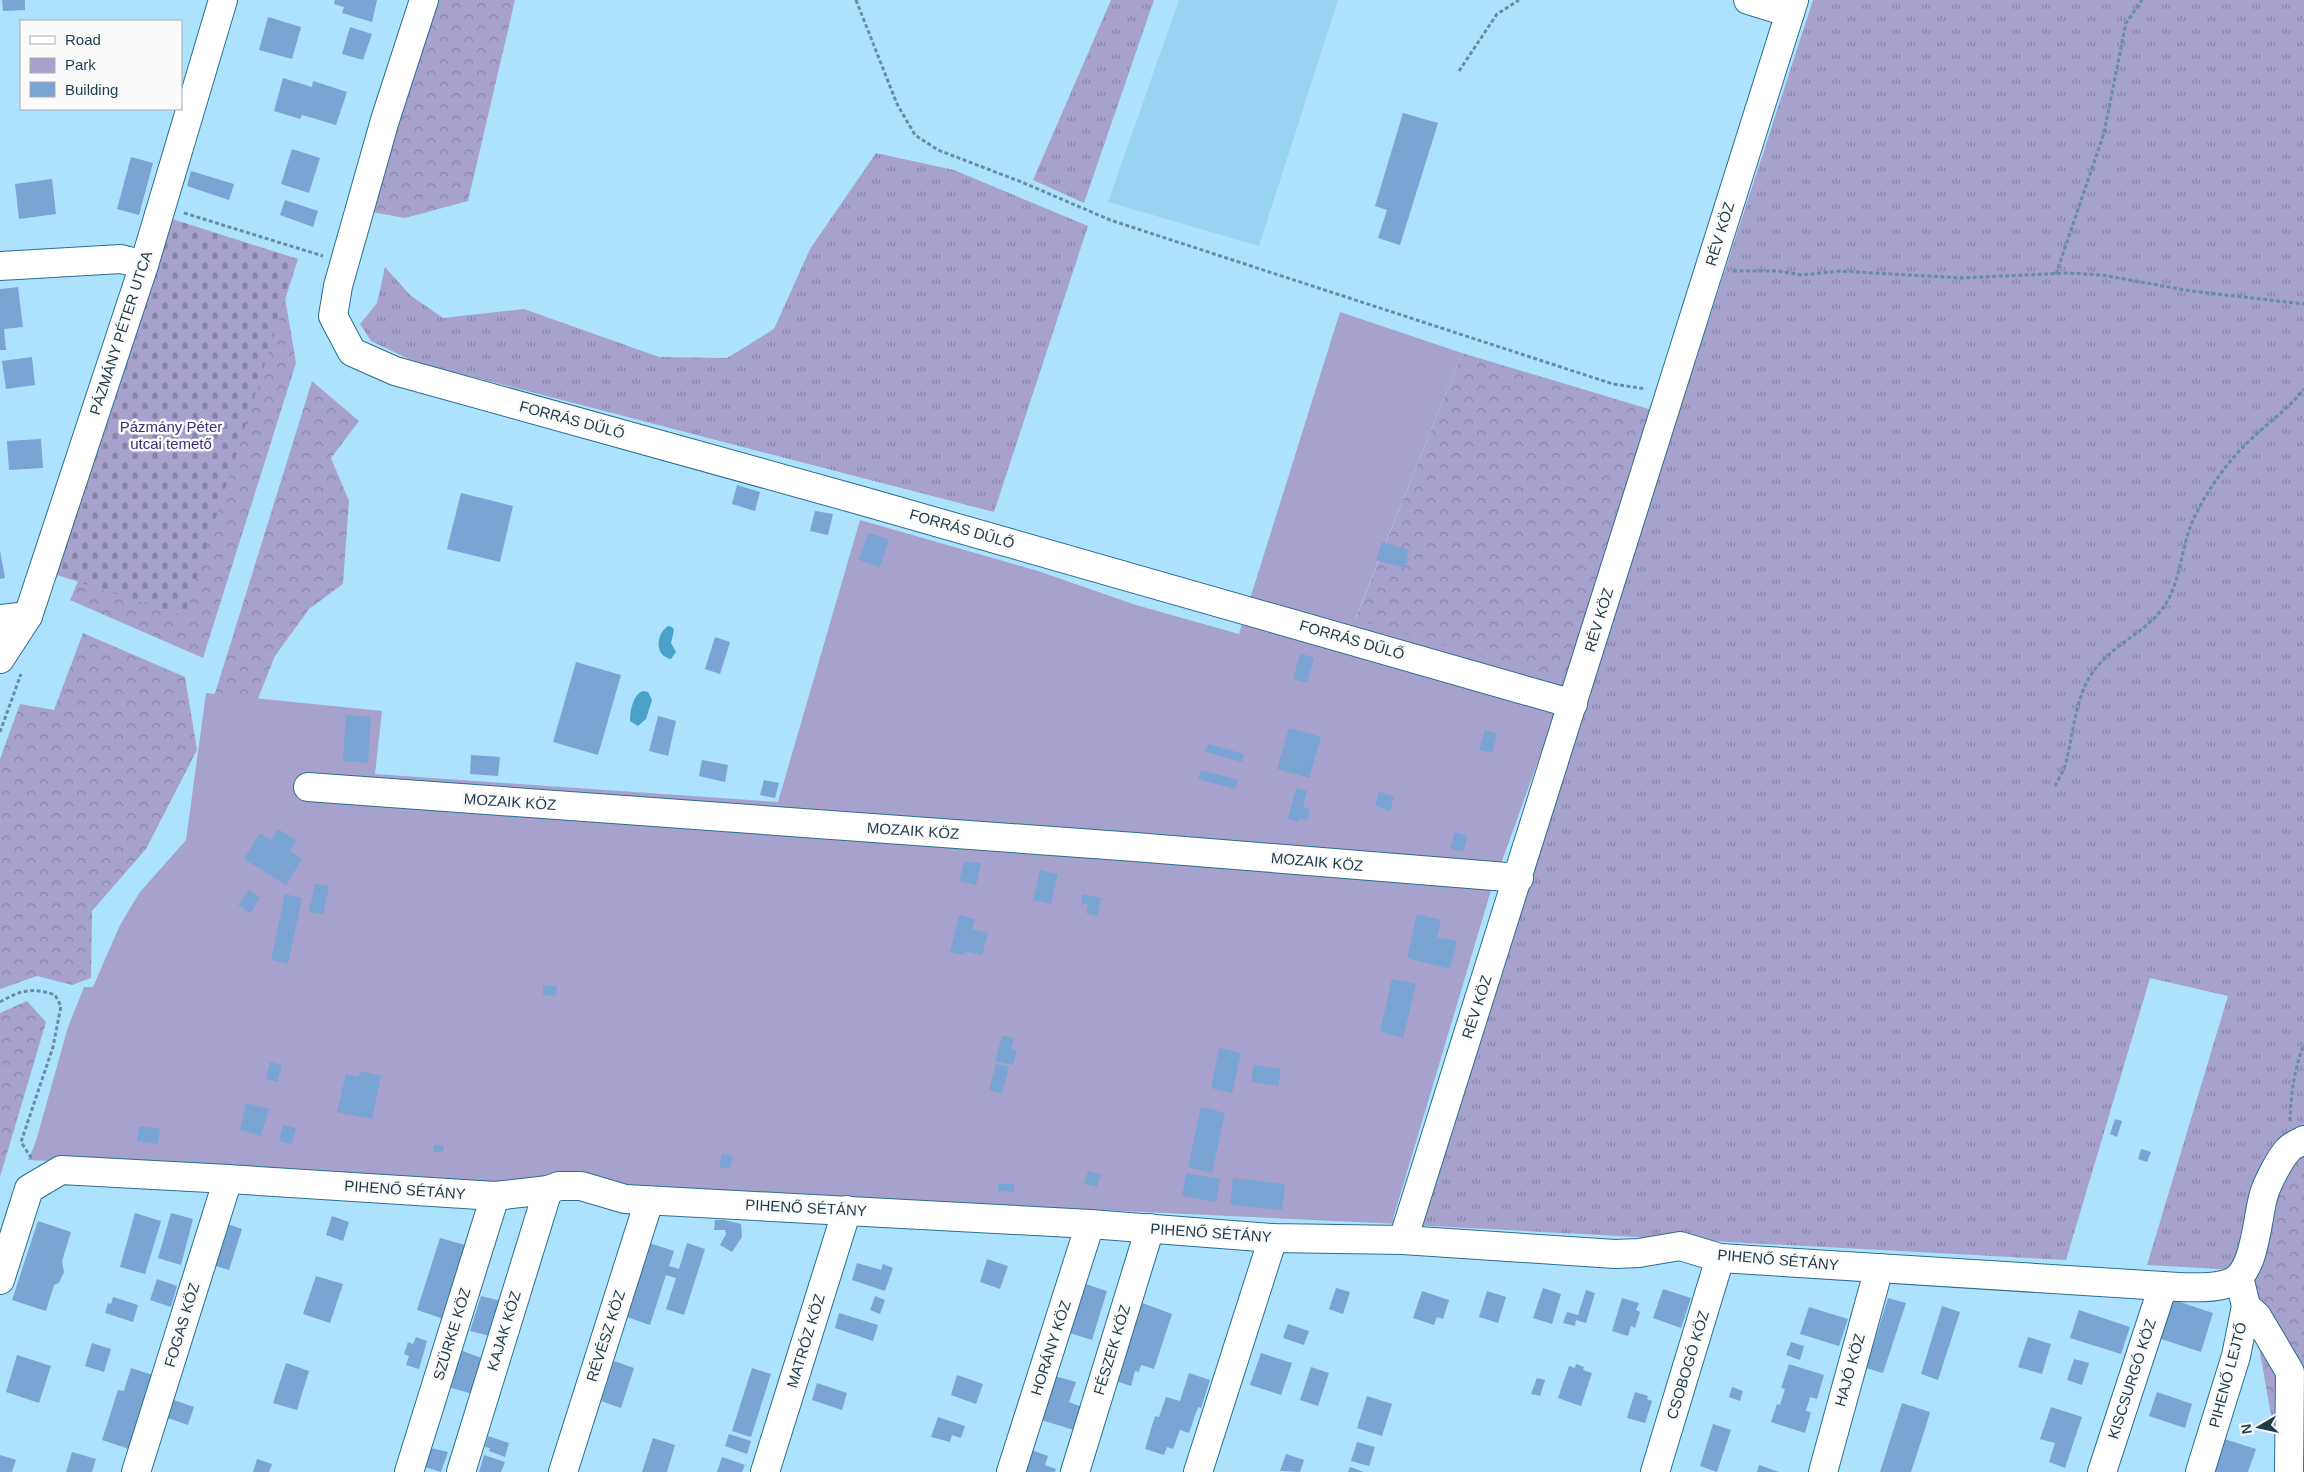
<svg xmlns="http://www.w3.org/2000/svg" width="2304" height="1472" viewBox="0 0 2304 1472" font-family="Arial,sans-serif">
<style>
.built{fill:#98d3f1}
.grass{fill:url(#grass-tufts)}
.forest{fill:url(#forest-crowns)}
.cemetery{fill:url(#cemetery-stones)}
.green{fill:#a7a1ce}
.water{fill:#49a1ca}
.building{fill:#79a4d3}
.lines{fill:none;stroke-linecap:round;stroke-linejoin:round}
.minor-casing{stroke:#2a6f8e;stroke-width:30}
.path{stroke:#668fa4;stroke-width:3;stroke-dasharray:4 2.5;stroke-linecap:butt}
.minor{stroke:#fff;stroke-width:28}
.labels{text-anchor:middle;stroke-width:5;stroke-linejoin:round;paint-order:stroke}
.street-label{font-size:15px;fill:#1f3b49;stroke:#fafafa}
.park-label{font-size:15px;fill:#422b7e;stroke:#fafafa}
</style>
<defs>
<pattern id="grass-tufts" width="24" height="20" patternUnits="userSpaceOnUse" patternTransform="scale(1.25)"><rect width="24" height="20" fill="#a7a1ce"/><path d="M3 7l-1-3M5 7V3M7 7l1-3M15 17l-1-3M17 17v-4M19 17l1-3" fill="none" stroke="#8784a9"/></pattern>
<pattern id="forest-crowns" width="20" height="18" patternUnits="userSpaceOnUse" patternTransform="scale(1.25)"><rect width="20" height="18" fill="#a7a1ce"/><path d="M2 6a3 3 0 1 1 6 0M12 15a3 3 0 1 1 6 0" fill="none" stroke="#8784a9"/></pattern>
<pattern id="cemetery-stones" width="16" height="16" patternUnits="userSpaceOnUse" patternTransform="scale(1.25)"><rect width="16" height="16" fill="#a7a1ce"/><path d="M2 7V4a2 2 0 0 1 4 0v3zM10 15v-3a2 2 0 0 1 4 0v3z" fill="#8784a9"/></pattern>
</defs>
<rect width="100%" height="100%" fill="#ade2fe"/>
<path class="built" d="M1179,0H1338L1259,246L1108,202Z"/>
<g class="grass">
<path d="M1111,0H1154L1084,203L1033,180Z"/>
<path d="M1813,0H2304V1152L2239,1270L2147,1265L2228,996L2150,978L2066,1260L1414,1225Z"/>
<path d="M876,153L954,170L1088,226L994,512L415,362L371,341L360,324L377,303L385,267L410,295L443,318L524,309L659,357L727,358L774,329L810,249Z"/>
</g>
<g class="forest">
<path d="M437,0H515L468,201L405,218L372,212Z"/>
<path d="M280,268L296,363L203,658L70,600L87,560Z"/>
<path d="M1462,353L1652,410L1567,681L1355,620Z"/>
<path d="M312,381L359,421L331,458L349,501L343,584L309,609L275,656L253,711L208,716Z"/>
<path d="M83,633L185,677L197,750L146,849L92,911L91,978L72,985L37,976L0,989V759L20,704L54,710Z"/>
<path d="M27,1001L46,1022L0,1177V1013Z"/>
<path d="M2304,1152V1472H2281L2247,1279L2265,1225L2292,1161Z"/>
</g>
<path class="cemetery" d="M169,218L298,259L185,616L57,575Z"/>
<path class="green" d="M1340,312L1462,353L1355,619L1567,681L1489,897L1393,1219L1400,1224L28,1160L36,1141L68,1027L84,987H93L120,925L140,892L186,840L206,693L382,711L375,774L778,802L860,520L1038,571L1136,605L1239,634Z"/>
<g class="water">
<path d="M668,626L672,627L674,630L671,643L676,652L671,659C654,656 656,634 668,626Z"/>
<path d="M643,691L648,692L652,700L646,719L638,726L630,721C630,711 633,694 643,691Z"/>
</g>
<g class="building">
<path d="M2,0H25V10L3,11Z"/>
<path d="M335,0H377L372,22L342,13L344,7L334,4Z"/>
<path d="M268,17L301,27L292,59L259,50Z"/>
<path d="M350,27L372,34L363,60L342,54Z"/>
<path d="M283,78L312,87L313,81L347,92L336,125L302,115L300,119L274,111Z"/>
<path d="M1403,113L1438,123L1400,245L1378,238L1387,210L1375,206Z"/>
<path d="M292,149L320,158L309,193L281,184Z"/>
<path d="M131,157L153,163L139,215L117,209Z"/>
<path d="M191,171L234,184L229,200L187,186Z"/>
<path d="M52,179L56,214L19,219L15,184Z"/>
<path d="M285,200L318,211L313,227L280,215Z"/>
<path d="M18,287L23,327L4,329L6,350H0V289Z"/>
<path d="M32,357L35,385L6,389L2,361Z"/>
<path d="M41,439L43,468L9,470L7,441Z"/>
<path d="M737,485L760,492L755,511L732,504Z"/>
<path d="M461,493L513,506L500,562L447,549Z"/>
<path d="M815,511L833,514L828,535L810,531Z"/>
<path d="M868,533L889,539L880,567L859,560Z"/>
<path d="M1382,542L1409,550L1405,568L1376,560Z"/>
<path d="M0,550L5,578L0,579Z"/>
<path d="M715,637L730,642L720,674L705,669Z"/>
<path d="M1300,653L1314,658L1307,683L1293,679Z"/>
<path d="M576,662L621,675L598,755L553,742Z"/>
<path d="M346,715L371,717L368,763L343,761Z"/>
<path d="M658,716L676,721L668,756L649,751Z"/>
<path d="M1289,728L1321,737L1309,778L1277,769Z"/>
<path d="M1485,730L1497,734L1492,753L1479,750Z"/>
<path d="M1208,744L1244,754L1242,762L1205,752Z"/>
<path d="M471,755L500,757L498,776L470,774Z"/>
<path d="M702,760L728,765L725,782L699,776Z"/>
<path d="M1201,770L1238,780L1235,789L1198,779Z"/>
<path d="M764,780L779,783L775,798L760,795Z"/>
<path d="M1296,788L1307,791L1303,807L1310,809L1307,821L1299,819V822L1288,819Z"/>
<path d="M1379,792L1394,796L1390,811L1375,806Z"/>
<path d="M278,829L296,840L290,851L302,859L286,885L244,859L260,833L271,840Z"/>
<path d="M1455,832L1468,836L1463,852L1450,848Z"/>
<path d="M964,862L981,863L976,885L959,881Z"/>
<path d="M1040,870L1058,874L1051,904L1033,900Z"/>
<path d="M315,884L329,886L323,914L309,912Z"/>
<path d="M249,890L260,898L250,913L238,905Z"/>
<path d="M285,894L302,898L288,964L271,960Z"/>
<path d="M1083,894L1101,898L1097,916L1086,913L1088,904L1081,903Z"/>
<path d="M1417,914L1441,920L1437,937L1457,941L1450,969L1407,958Z"/>
<path d="M959,915L975,919L972,929L988,933L982,955L965,951L964,955L950,952Z"/>
<path d="M1392,979L1416,984L1403,1038L1380,1032Z"/>
<path d="M543,986H557L556,996L543,995Z"/>
<path d="M1002,1036L1014,1038L1011,1049L1017,1050L1013,1065L995,1061Z"/>
<path d="M1219,1048L1241,1053L1232,1093L1211,1088Z"/>
<path d="M270,1062L282,1065L277,1082L266,1079Z"/>
<path d="M996,1064L1009,1067L1002,1093L989,1090Z"/>
<path d="M1254,1065L1281,1069L1278,1086L1251,1082Z"/>
<path d="M360,1071L381,1076L372,1119L337,1112L346,1074L359,1077Z"/>
<path d="M246,1103L269,1109L261,1136L240,1130Z"/>
<path d="M1201,1107L1225,1113L1212,1173L1188,1167Z"/>
<path d="M2115,1119L2122,1121L2117,1137L2110,1134Z"/>
<path d="M283,1125L296,1128L292,1144L279,1141Z"/>
<path d="M139,1126L160,1129L158,1144L137,1141Z"/>
<path d="M434,1145H444L443,1152H434Z"/>
<path d="M2141,1149L2151,1152L2147,1162L2138,1159Z"/>
<path d="M722,1154L733,1156L730,1169L719,1167Z"/>
<path d="M1088,1171L1101,1174L1097,1187L1084,1184Z"/>
<path d="M1186,1173L1220,1179L1216,1202L1182,1196Z"/>
<path d="M1233,1178L1285,1184L1282,1210L1230,1205Z"/>
<path d="M998,1184H1014V1192L998,1191Z"/>
<path d="M135,1213L161,1221L145,1274L120,1267Z"/>
<path d="M171,1213L193,1219L181,1265L158,1258Z"/>
<path d="M332,1216L349,1222L343,1241L326,1235Z"/>
<path d="M715,1220H724L741,1224L742,1237L732,1252L720,1245L726,1234L725,1230H714Z"/>
<path d="M38,1221L71,1232L62,1261L64,1272L59,1283L54,1285L46,1311L12,1300Z"/>
<path d="M219,1221L242,1229L229,1270L206,1263Z"/>
<path d="M440,1238L465,1245L448,1299L453,1300L447,1320L417,1310Z"/>
<path d="M646,1242L674,1251L669,1266L679,1269L687,1243L705,1249L684,1315L666,1309L676,1278L666,1275L650,1325L624,1316Z"/>
<path d="M987,1259L1008,1266L1000,1289L980,1282Z"/>
<path d="M857,1263L881,1270L883,1264L893,1268L885,1291L852,1280Z"/>
<path d="M316,1276L343,1284L330,1323L303,1314Z"/>
<path d="M157,1279L177,1286L171,1307L150,1300Z"/>
<path d="M1076,1281L1107,1291L1092,1340L1060,1330Z"/>
<path d="M1336,1288L1350,1292L1343,1314L1329,1309Z"/>
<path d="M1543,1288L1561,1294L1552,1324L1533,1318Z"/>
<path d="M1663,1289L1691,1298L1681,1328L1653,1318Z"/>
<path d="M1586,1290L1595,1293L1586,1323L1576,1320L1575,1326L1563,1323L1567,1312L1578,1315Z"/>
<path d="M1422,1291L1449,1300L1443,1319L1437,1317L1434,1325L1413,1318Z"/>
<path d="M1487,1291L1506,1297L1498,1323L1479,1317Z"/>
<path d="M481,1296L501,1301L490,1336L470,1331Z"/>
<path d="M875,1296L885,1300L880,1314L870,1310Z"/>
<path d="M113,1297L138,1305L133,1322L105,1313L108,1303L111,1304Z"/>
<path d="M2165,1297L2213,1313L2201,1352L2152,1336Z"/>
<path d="M1622,1298L1639,1303L1636,1310L1640,1312L1635,1328L1631,1326L1628,1336L1612,1331Z"/>
<path d="M1888,1298L1906,1303L1883,1373L1866,1368Z"/>
<path d="M1134,1300L1172,1314L1154,1369L1141,1365L1139,1372L1135,1371L1131,1386L1113,1380Z"/>
<path d="M1942,1306L1960,1312L1938,1380L1921,1374Z"/>
<path d="M1809,1307L1848,1319L1839,1346L1800,1334Z"/>
<path d="M2079,1310L2130,1327L2121,1354L2070,1338Z"/>
<path d="M839,1313L878,1325L873,1341L835,1328Z"/>
<path d="M1288,1324L1309,1331L1304,1345L1283,1338Z"/>
<path d="M416,1337L427,1341L419,1369L406,1365L409,1356L404,1354L408,1342L413,1344Z"/>
<path d="M2028,1337L2051,1344L2042,1374L2018,1367Z"/>
<path d="M1791,1342L1804,1346L1800,1360L1786,1355Z"/>
<path d="M92,1343L111,1349L104,1372L85,1366Z"/>
<path d="M460,1350L484,1359L473,1394L448,1387Z"/>
<path d="M1261,1353L1292,1363L1281,1395L1250,1385Z"/>
<path d="M17,1355L51,1366L39,1403L6,1392Z"/>
<path d="M2074,1359L2089,1363L2082,1385L2067,1380Z"/>
<path d="M614,1361L634,1368L621,1408L601,1401Z"/>
<path d="M286,1363L309,1371L297,1410L273,1403Z"/>
<path d="M1576,1364L1584,1367L1583,1370L1592,1373L1581,1406L1558,1398L1569,1366L1575,1368Z"/>
<path d="M1789,1364L1824,1375L1817,1399L1810,1397L1806,1411L1811,1412L1805,1433L1771,1422L1777,1404L1780,1405L1785,1389L1781,1388Z"/>
<path d="M1311,1367L1329,1373L1318,1406L1300,1400Z"/>
<path d="M131,1368L159,1377L135,1451L102,1440L118,1390L124,1391Z"/>
<path d="M752,1368L771,1374L751,1437L732,1431Z"/>
<path d="M1189,1373L1210,1380L1201,1408L1198,1407L1189,1433L1180,1430L1173,1449L1167,1447L1164,1455L1145,1449L1155,1416L1159,1417L1166,1397L1180,1401Z"/>
<path d="M957,1375L983,1384L976,1404L951,1395Z"/>
<path d="M1055,1376L1076,1382L1069,1402L1082,1407L1074,1430L1041,1420Z"/>
<path d="M1537,1378L1545,1380L1540,1396L1531,1394Z"/>
<path d="M817,1383L847,1393L842,1410L812,1400Z"/>
<path d="M1732,1387L1743,1391L1740,1401L1729,1397Z"/>
<path d="M1635,1392L1648,1396L1647,1399L1652,1401L1645,1423L1627,1418Z"/>
<path d="M2157,1392L2192,1404L2185,1428L2149,1416Z"/>
<path d="M1367,1396L1392,1404L1382,1436L1357,1428Z"/>
<path d="M168,1398L194,1407L188,1425L162,1416Z"/>
<path d="M1902,1403L1930,1412L1925,1429L1911,1472H1880Z"/>
<path d="M2051,1407L2082,1417L2065,1468L2049,1462L2055,1443L2040,1439Z"/>
<path d="M938,1417L965,1426L961,1438L952,1435L950,1442L931,1437Z"/>
<path d="M1713,1424L1731,1430L1717,1472L1700,1466Z"/>
<path d="M729,1434L751,1441L747,1454L725,1446Z"/>
<path d="M488,1436L509,1443L505,1457L489,1451L490,1448L485,1447Z"/>
<path d="M2218,1437L2256,1449L2248,1472H2207Z"/>
<path d="M653,1438L675,1445L667,1472H642Z"/>
<path d="M1357,1442L1375,1447L1369,1466L1351,1461Z"/>
<path d="M431,1448L448,1452L441,1472L425,1467Z"/>
<path d="M1026,1448L1048,1456L1045,1465L1056,1469L1055,1472H1018Z"/>
<path d="M72,1452L96,1459L92,1472H66Z"/>
<path d="M1286,1454L1304,1460L1300,1472L1280,1471Z"/>
<path d="M0,1455L16,1460L12,1472H0Z"/>
<path d="M484,1455L505,1462L501,1472H479Z"/>
<path d="M722,1457L745,1465L742,1472H717Z"/>
<path d="M257,1459L272,1464L269,1472H253Z"/>
<path d="M1759,1465L1779,1472H1757Z"/>
<path d="M1350,1467L1364,1472H1348Z"/>
</g>
<g class="lines">
<defs>
<g id="minor">
<path d="M424,0L385,120L338,286L333,316L352,352L395,371L859,500L1573,704"/>
<path d="M1748,0L1790,13"/>
<path d="M0,266L121,259L144,265"/>
<path d="M0,619L28,616"/>
<path d="M0,659L28,616L144,265L223,0"/>
<path d="M308,787L1135,847L1519,878"/>
<path d="M1403,1240L1794,0"/>
<path d="M0,1280L29,1189L61,1170L228,1179L495,1196L548,1190L559,1186H581L625,1199L1090,1224L1273,1238L1403,1240L1615,1254L1639,1253L1680,1246L1720,1258L2163,1286C2183,1287 2214,1290 2232,1282C2256,1271 2257,1216 2264,1194C2267,1184 2280,1158 2288,1150C2291,1146 2299,1143 2304,1140"/>
<path d="M2246,1306L2257,1316L2290,1372L2289,1472"/>
<path d="M136,1472L228,1179"/>
<path d="M409,1472L495,1196"/>
<path d="M461,1472L548,1190"/>
<path d="M563,1472L649,1201"/>
<path d="M765,1472L847,1210"/>
<path d="M1011,1472L1090,1224"/>
<path d="M1075,1472L1150,1228"/>
<path d="M1198,1472L1273,1238"/>
<path d="M1655,1472L1720,1258"/>
<path d="M1823,1472L1879,1268"/>
<path d="M2102,1472L2163,1286"/>
<path d="M2200,1472L2236,1356L2246,1306L2239,1277"/>
</g>
</defs>
<use href="#minor" class="minor-casing"/>
<g class="path">
<path d="M856,0L897,104L915,135L938,150L1024,183L1110,220L1613,384L1646,389"/>
<path d="M1459,71L1497,14L1519,0"/>
<path d="M184,213L323,256"/>
<path d="M1733,271H1778L1802,275L1840,271L1962,278L2067,273L2102,275L2191,291L2304,304"/>
<path d="M2056,274L2104,133L2126,23L2142,0"/>
<path d="M0,732L21,674"/>
<path d="M2055,786C2058,780 2062,773 2065,766C2073,737 2074,705 2089,678C2108,646 2142,636 2163,608C2183,580 2180,542 2197,512C2209,488 2227,463 2246,444C2265,425 2287,410 2304,389"/>
<path d="M0,1002C21,990 33,987 55,995L61,1006L53,1047L21,1142L30,1156L33,1158"/>
<path d="M2290,1121C2291,1094 2294,1069 2304,1044"/>
</g>
<use href="#minor" class="minor"/>
</g>
<g class="labels">
<g class="street-label">
<text transform="translate(1720 234) rotate(-73)" y="5">RÉV KÖZ</text>
<text transform="translate(121 333) rotate(-72)" y="5">PÁZMÁNY PÉTER UTCA</text>
<text transform="translate(572 420) rotate(15)" y="5">FORRÁS DŰLŐ</text>
<text transform="translate(962 529) rotate(16)" y="5">FORRÁS DŰLŐ</text>
<text transform="translate(1599 620) rotate(-73)" y="5">RÉV KÖZ</text>
<text transform="translate(1352 640) rotate(16)" y="5">FORRÁS DŰLŐ</text>
<text transform="translate(510 802) rotate(4)" y="5">MOZAIK KÖZ</text>
<text transform="translate(913 831) rotate(4)" y="5">MOZAIK KÖZ</text>
<text transform="translate(1317 862) rotate(5)" y="5">MOZAIK KÖZ</text>
<text transform="translate(1477 1007) rotate(-72)" y="5">RÉV KÖZ</text>
<text transform="translate(405 1190) rotate(4)" y="5">PIHENŐ SÉTÁNY</text>
<text transform="translate(806 1208) rotate(3)" y="5">PIHENŐ SÉTÁNY</text>
<text transform="translate(1211 1233) rotate(4)" y="5">PIHENŐ SÉTÁNY</text>
<text transform="translate(1778 1260) rotate(5)" y="5">PIHENŐ SÉTÁNY</text>
<text transform="translate(182 1325) rotate(-73)" y="5">FOGAS KÖZ</text>
<text transform="translate(504 1331) rotate(-73)" y="5">KAJAK KÖZ</text>
<text transform="translate(452 1334) rotate(-73)" y="5">SZÜRKE KÖZ</text>
<text transform="translate(606 1336) rotate(-72)" y="5">RÉVÉSZ KÖZ</text>
<text transform="translate(806 1341) rotate(-73)" y="5">MATRÓZ KÖZ</text>
<text transform="translate(1051 1348) rotate(-72)" y="5">HORÁNY KÖZ</text>
<text transform="translate(1112 1350) rotate(-73)" y="5">FÉSZEK KÖZ</text>
<text transform="translate(1688 1365) rotate(-73)" y="5">CSOBOGÓ KÖZ</text>
<text transform="translate(1850 1370) rotate(-74)" y="5">HAJÓ KÖZ</text>
<text transform="translate(2228 1375) rotate(-75)" y="5">PIHENŐ LEJTŐ</text>
<text transform="translate(2132 1379) rotate(-72)" y="5">KISCSURGÓ KÖZ</text>
</g>
<g class="park-label">
<text x="171" y="432">Pázmány Péter<tspan x="171" dy="17">utcai temető</tspan></text>
</g>
</g>
<rect x="20" y="20" width="162" height="90" fill="#fafafa" stroke="#a2aeb3"/>
<rect x="30" y="36" width="25" height="8" fill="#ffffff" stroke="#a2aeb3"/>
<text x="65" y="45" font-size="15" fill="#1f3b49">Road</text>
<rect x="30" y="58" width="25" height="15" fill="#a7a1ce" stroke="#a2aeb3"/>
<text x="65" y="70" font-size="15" fill="#1f3b49">Park</text>
<rect x="30" y="82" width="25" height="15" fill="#79a4d3" stroke="#a2aeb3"/>
<text x="65" y="95" font-size="15" fill="#1f3b49">Building</text>
<g transform="translate(2259 1427) rotate(261)" stroke="#fafafa" stroke-width="4" paint-order="stroke">
<path d="M0-4L9 19L0 12L-9 19Z" fill="#1f3b49"/>
<text y="-8" font-size="14" font-weight="bold" text-anchor="middle" fill="#1f3b49">N</text>
</g>
</svg>
